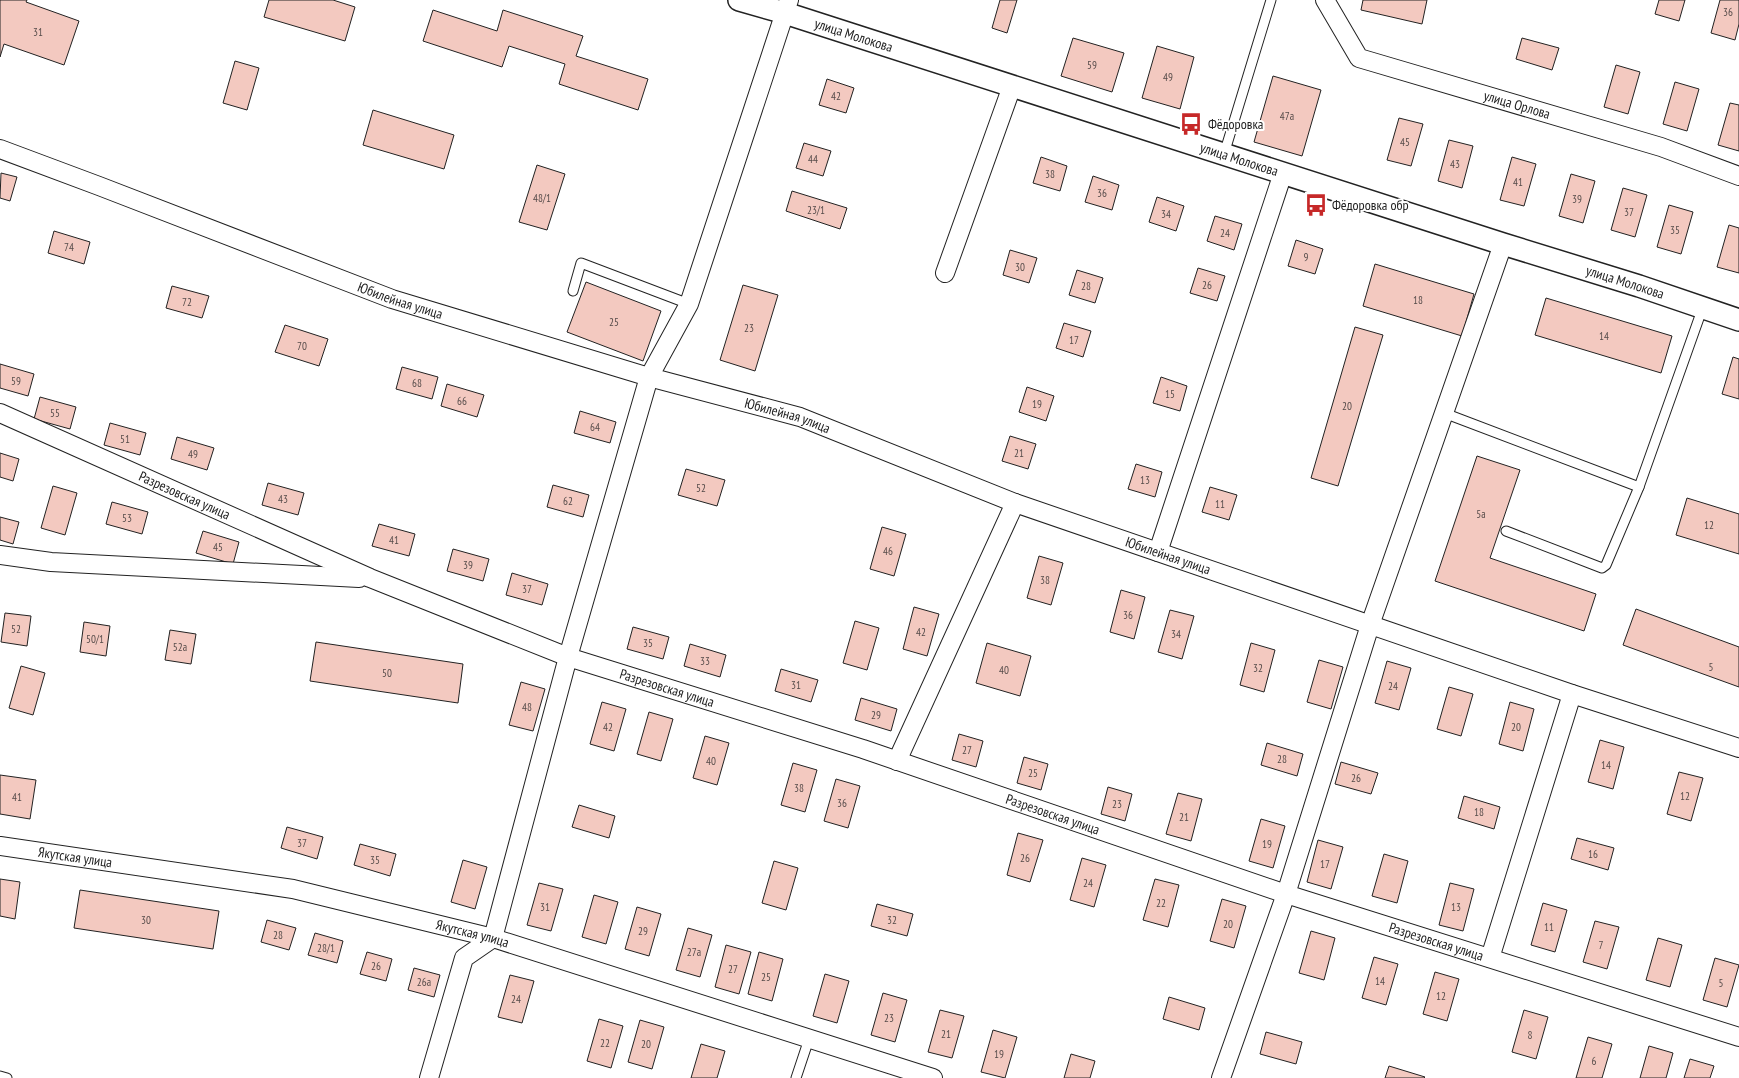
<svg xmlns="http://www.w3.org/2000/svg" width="1739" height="1078" viewBox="0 0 1739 1078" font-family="'PT Sans Narrow',sans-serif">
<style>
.building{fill:#f3c9c0;stroke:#222}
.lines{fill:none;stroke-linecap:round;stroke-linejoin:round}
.service-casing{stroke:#222;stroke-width:11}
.minor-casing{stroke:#222;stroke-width:20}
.tertiary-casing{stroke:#222;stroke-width:24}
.service{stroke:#fff;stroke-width:9}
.minor{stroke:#fff;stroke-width:18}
.tertiary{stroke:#fff;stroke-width:21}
.labels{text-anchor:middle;stroke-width:4;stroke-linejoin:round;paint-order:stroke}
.number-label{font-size:11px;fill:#564c4a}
.street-label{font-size:14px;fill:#222;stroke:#fff}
.poi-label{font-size:14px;fill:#222;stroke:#fff;text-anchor:start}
</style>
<rect width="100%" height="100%" fill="#fff"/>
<g class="building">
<path d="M0,0H27L26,2L79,21L64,65L4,44L0,57Z"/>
<path d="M269,0H333L355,7L345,41L264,17Z"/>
<path d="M1000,0H1017L1007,33L992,28Z"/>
<path d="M1363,0H1427L1422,24L1361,10Z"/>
<path d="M1659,0H1685L1679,21L1655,14Z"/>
<path d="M1720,0H1739V24L1735,40L1711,33Z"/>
<path d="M433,10L497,31L503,10L583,36L576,56L648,79L638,110L559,84L565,64L509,46L502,67L423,41Z"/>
<path d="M1073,38L1124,53L1112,92L1061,76Z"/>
<path d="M1522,38L1559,48L1552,70L1516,59Z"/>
<path d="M1157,46L1194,57L1180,109L1142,98Z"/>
<path d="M235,61L259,68L247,110L223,103Z"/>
<path d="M1616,65L1640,72L1628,114L1604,107Z"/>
<path d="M1273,76L1321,90L1302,156L1254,142Z"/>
<path d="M827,79L854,88L846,113L819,105Z"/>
<path d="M1675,82L1699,89L1687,131L1663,124Z"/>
<path d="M1730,103L1739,105V151L1718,145Z"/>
<path d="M373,110L454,135L444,169L363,145Z"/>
<path d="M1399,118L1423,124L1411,166L1387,160Z"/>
<path d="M1449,140L1473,146L1462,188L1438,181Z"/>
<path d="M804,143L831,151L823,176L796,168Z"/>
<path d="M1041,157L1067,166L1060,191L1033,183Z"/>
<path d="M1512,157L1536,164L1524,206L1500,200Z"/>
<path d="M537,165L565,174L547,230L519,222Z"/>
<path d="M1,173L17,177L10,201L0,198Z"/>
<path d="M1571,174L1595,181L1583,223L1559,216Z"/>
<path d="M1093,176L1119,185L1112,210L1085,202Z"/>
<path d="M1623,188L1647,195L1635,237L1611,230Z"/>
<path d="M792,191L847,208L840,229L786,211Z"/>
<path d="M1157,197L1184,206L1176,231L1149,222Z"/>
<path d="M1669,205L1693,212L1681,254L1657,247Z"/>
<path d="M1215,216L1242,224L1234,250L1207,241Z"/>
<path d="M1729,225L1739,228V273L1717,267Z"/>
<path d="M54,231L90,242L84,264L48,253Z"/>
<path d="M1296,240L1323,249L1315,274L1288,266Z"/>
<path d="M1010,250L1037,258L1029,283L1003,275Z"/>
<path d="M1375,264L1474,294L1462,336L1363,306Z"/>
<path d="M1198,268L1225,276L1217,301L1190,293Z"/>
<path d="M1077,270L1103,278L1095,303L1069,295Z"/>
<path d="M586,282L661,311L643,361L567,332Z"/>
<path d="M743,285L778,295L755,371L720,360Z"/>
<path d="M172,286L209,296L202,318L166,308Z"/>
<path d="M1546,298L1672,336L1661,373L1535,335Z"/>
<path d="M1064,323L1091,331L1083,357L1056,348Z"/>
<path d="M285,325L328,339L319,366L275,352Z"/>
<path d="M1355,327L1383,335L1338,486L1311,478Z"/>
<path d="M1733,357L1739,359V399L1722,394Z"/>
<path d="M0,364L34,374L28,396L0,388Z"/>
<path d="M402,367L438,377L432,399L396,389Z"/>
<path d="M1161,377L1187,386L1180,411L1153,403Z"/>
<path d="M447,384L484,395L477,417L441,406Z"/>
<path d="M1027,387L1054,396L1046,421L1019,412Z"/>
<path d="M40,397L76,407L70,429L34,419Z"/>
<path d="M580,411L616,422L610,443L574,433Z"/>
<path d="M110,423L146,433L140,455L104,445Z"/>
<path d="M1010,436L1036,444L1028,469L1002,461Z"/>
<path d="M177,437L214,448L207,470L171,459Z"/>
<path d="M0,453L19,459L13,481L0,477Z"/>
<path d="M1477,456L1520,470L1490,558L1596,594L1584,631L1435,581Z"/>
<path d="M1136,464L1162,472L1155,497L1128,489Z"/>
<path d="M686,469L725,480L717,506L678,495Z"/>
<path d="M268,483L304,493L298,515L262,505Z"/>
<path d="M553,485L589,495L583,517L547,507Z"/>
<path d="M53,486L77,493L65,535L41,528Z"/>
<path d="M1210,487L1237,495L1229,520L1202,512Z"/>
<path d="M1687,498L1739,514V554L1676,535Z"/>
<path d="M112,502L148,512L142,534L106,524Z"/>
<path d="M0,517L19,522L13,544L0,540Z"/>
<path d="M379,524L415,534L409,556L372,546Z"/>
<path d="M882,527L906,534L894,576L870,569Z"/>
<path d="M203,531L239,542L233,564L196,553Z"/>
<path d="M453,549L489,559L483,581L447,571Z"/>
<path d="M1039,556L1063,563L1051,605L1027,598Z"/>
<path d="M512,573L548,584L542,605L506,595Z"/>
<path d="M1121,590L1145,597L1134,639L1110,632Z"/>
<path d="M914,607L939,614L927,656L903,649Z"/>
<path d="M1636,609L1739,647V687L1623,645Z"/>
<path d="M1170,610L1194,616L1182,659L1158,652Z"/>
<path d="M5,613L31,616L27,646L1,642Z"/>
<path d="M855,621L879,628L867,670L843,663Z"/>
<path d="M84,622L110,626L106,656L80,652Z"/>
<path d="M633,627L669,637L663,659L627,649Z"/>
<path d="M170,630L196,634L191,664L165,660Z"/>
<path d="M316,642L463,664L458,703L310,681Z"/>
<path d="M987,643L1031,656L1020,696L976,683Z"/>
<path d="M1251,643L1275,650L1264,692L1240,685Z"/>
<path d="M690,644L726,655L720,677L684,666Z"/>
<path d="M1319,660L1343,667L1331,709L1307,702Z"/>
<path d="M1387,661L1411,668L1399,710L1375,703Z"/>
<path d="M21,666L45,673L33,715L9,708Z"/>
<path d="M781,669L818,680L811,702L775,691Z"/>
<path d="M521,682L545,689L533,731L509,725Z"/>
<path d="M1449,687L1473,694L1461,736L1437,729Z"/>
<path d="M861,698L897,709L891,731L855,720Z"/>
<path d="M602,702L626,709L614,751L590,744Z"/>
<path d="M1510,702L1534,709L1523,751L1499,744Z"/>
<path d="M649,712L673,719L661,761L637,754Z"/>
<path d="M959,734L983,741L976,767L952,760Z"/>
<path d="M705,736L729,743L717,785L693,778Z"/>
<path d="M1600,740L1624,747L1613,789L1588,782Z"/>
<path d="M1267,743L1303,754L1297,776L1261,765Z"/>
<path d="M1024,757L1048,764L1041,790L1017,783Z"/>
<path d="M1341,762L1378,773L1371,794L1335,784Z"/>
<path d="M793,763L817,770L805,812L781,805Z"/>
<path d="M1679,772L1703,778L1691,821L1667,814Z"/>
<path d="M0,775L36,780L30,819L0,814Z"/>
<path d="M836,779L860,786L848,828L824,821Z"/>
<path d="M1108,787L1132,794L1125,821L1101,814Z"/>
<path d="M1178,793L1202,799L1191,841L1166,834Z"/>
<path d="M1464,796L1500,807L1494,829L1458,818Z"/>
<path d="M579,805L615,816L609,838L572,827Z"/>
<path d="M1261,819L1285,826L1273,868L1249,861Z"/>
<path d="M287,827L323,837L317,859L281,848Z"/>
<path d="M1018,833L1043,840L1030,882L1007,875Z"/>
<path d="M1577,838L1614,848L1608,870L1571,859Z"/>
<path d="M1318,840L1343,847L1331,889L1307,882Z"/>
<path d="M360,844L396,854L390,876L354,865Z"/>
<path d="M1384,854L1408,861L1397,903L1372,896Z"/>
<path d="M1082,858L1106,865L1094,907L1070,900Z"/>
<path d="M463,860L487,867L475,909L451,902Z"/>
<path d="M774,861L798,868L786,910L762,903Z"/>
<path d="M0,879L20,882L15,919L0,916Z"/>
<path d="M1155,879L1179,885L1168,927L1143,920Z"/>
<path d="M539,883L563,889L551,931L527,925Z"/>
<path d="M1450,883L1474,889L1463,931L1439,925Z"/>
<path d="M80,890L219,911L213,949L74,928Z"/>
<path d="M594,895L618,902L606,944L582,937Z"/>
<path d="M1222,899L1246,906L1234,948L1210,941Z"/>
<path d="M1543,903L1567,910L1555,952L1531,945Z"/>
<path d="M877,904L913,914L907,936L871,926Z"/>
<path d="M637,907L661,914L649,956L625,949Z"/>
<path d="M267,920L296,928L289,950L261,942Z"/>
<path d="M1595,921L1619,927L1607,969L1583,962Z"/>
<path d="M688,928L712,935L700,977L676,970Z"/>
<path d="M1311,931L1335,938L1324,980L1299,973Z"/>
<path d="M315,933L343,941L337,963L308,955Z"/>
<path d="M1658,938L1682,945L1670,987L1646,980Z"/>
<path d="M726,945L751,952L739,994L715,987Z"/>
<path d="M367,952L392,959L386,981L360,974Z"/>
<path d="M759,952L783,959L772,1001L748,994Z"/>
<path d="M1374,957L1398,964L1386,1005L1362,998Z"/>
<path d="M1715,958L1739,965L1727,1007L1703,1000Z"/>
<path d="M414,968L440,975L434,997L408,990Z"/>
<path d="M1435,972L1459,979L1447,1021L1423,1014Z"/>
<path d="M825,974L849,981L837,1023L813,1016Z"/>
<path d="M510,975L534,981L522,1023L498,1017Z"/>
<path d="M883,993L907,1000L895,1042L871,1035Z"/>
<path d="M1169,997L1205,1008L1199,1030L1163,1019Z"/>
<path d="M940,1010L964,1016L952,1058L928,1052Z"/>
<path d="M1524,1010L1548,1017L1536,1059L1512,1052Z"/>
<path d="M599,1019L623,1026L611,1068L587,1061Z"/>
<path d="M640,1020L664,1027L652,1069L628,1062Z"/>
<path d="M993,1030L1017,1037L1005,1078L981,1072Z"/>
<path d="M1266,1032L1302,1042L1296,1064L1260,1054Z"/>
<path d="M1588,1037L1612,1044L1602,1078H1576Z"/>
<path d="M701,1044L725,1051L717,1078H691Z"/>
<path d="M1649,1046L1673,1053L1666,1078H1640Z"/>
<path d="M1071,1054L1095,1061L1090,1078H1064Z"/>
<path d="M1690,1059L1714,1066L1710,1078H1684Z"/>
<path d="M1389,1066L1425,1077L1424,1078H1385Z"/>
</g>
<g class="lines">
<defs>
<g id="service">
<path d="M1224,154L1271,0"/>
<path d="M573,291L581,263L689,304"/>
<path d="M1444,413L1639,487"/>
<path d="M1506,531L1602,568L1606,565L1639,487L1703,307"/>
<path d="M0,1076L7,1078"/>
<path d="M796,1078L809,1039"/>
</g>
<g id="minor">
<path id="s1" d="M1325,0L1359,58L1661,147L1739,176"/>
<path id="s2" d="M0,149L99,186L392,299L649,377L800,417L1015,503L1572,694L1739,748"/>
<path d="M945,273L1012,86"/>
<path id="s3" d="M0,413L370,578L568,657L863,749L1286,894L1739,1037"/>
<path d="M1158,552L1283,173"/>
<path d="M0,555L51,562L359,578"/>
<path d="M897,761L1015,503"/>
<path id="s4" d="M0,846L293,889L493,938L933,1078"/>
<path d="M1490,958L1572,694"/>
<path d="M429,1078L464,958L493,938L568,657L649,377L689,304L789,0"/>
<path d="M1221,1078L1286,894L1370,625L1503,244"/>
</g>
<g id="tertiary">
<path id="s5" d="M739,0L785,13L1503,244L1639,286L1739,320"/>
</g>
</defs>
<use href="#service" class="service-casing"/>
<use href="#minor" class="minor-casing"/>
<use href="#tertiary" class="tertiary-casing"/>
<use href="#service" class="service"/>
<use href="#minor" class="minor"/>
<use href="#tertiary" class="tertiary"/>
</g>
<defs>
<symbol id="bus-bare" viewBox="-9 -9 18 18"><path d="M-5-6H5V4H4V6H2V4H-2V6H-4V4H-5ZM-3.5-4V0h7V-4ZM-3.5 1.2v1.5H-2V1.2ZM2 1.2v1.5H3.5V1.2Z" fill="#c62828" stroke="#fff" stroke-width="2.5" paint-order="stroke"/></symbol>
</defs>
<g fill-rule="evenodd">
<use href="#bus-bare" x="1175" y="108" width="32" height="32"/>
<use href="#bus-bare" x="1300" y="189" width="32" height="32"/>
</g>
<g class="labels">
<g class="number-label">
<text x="1728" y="16">36</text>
<text x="38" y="36">31</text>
<text x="1092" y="69">59</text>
<text x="1168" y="81">49</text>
<text x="836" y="100">42</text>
<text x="1287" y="120">47а</text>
<text x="1405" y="146">45</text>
<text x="813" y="163">44</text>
<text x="1455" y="168">43</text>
<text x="1050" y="178">38</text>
<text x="1518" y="186">41</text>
<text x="1102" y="197">36</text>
<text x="542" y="202">48/1</text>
<text x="1577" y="203">39</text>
<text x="816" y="214">23/1</text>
<text x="1629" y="216">37</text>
<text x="1166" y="218">34</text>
<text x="1675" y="234">35</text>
<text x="1225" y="237">24</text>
<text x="69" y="251">74</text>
<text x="1306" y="261">9</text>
<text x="1020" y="271">30</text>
<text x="1207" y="289">26</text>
<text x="1086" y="290">28</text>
<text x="1418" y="304">18</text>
<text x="187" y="306">72</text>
<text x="614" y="326">25</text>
<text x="749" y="332">23</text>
<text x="1604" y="340">14</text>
<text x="1074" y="344">17</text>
<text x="302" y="350">70</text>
<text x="16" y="385">59</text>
<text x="417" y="387">68</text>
<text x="1170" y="398">15</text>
<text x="462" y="405">66</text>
<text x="1037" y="408">19</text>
<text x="1347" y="410">20</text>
<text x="55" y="417">55</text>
<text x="595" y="431">64</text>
<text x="125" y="443">51</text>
<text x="1019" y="457">21</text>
<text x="193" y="458">49</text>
<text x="1145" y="484">13</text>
<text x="701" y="492">52</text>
<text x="283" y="503">43</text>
<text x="568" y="505">62</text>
<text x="1220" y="508">11</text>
<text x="1481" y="518">5а</text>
<text x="127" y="522">53</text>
<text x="1709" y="529">12</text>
<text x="394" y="544">41</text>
<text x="218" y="551">45</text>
<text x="888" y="555">46</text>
<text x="468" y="569">39</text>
<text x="1045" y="584">38</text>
<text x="527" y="593">37</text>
<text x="1128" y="619">36</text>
<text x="16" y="633">52</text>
<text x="921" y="636">42</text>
<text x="1176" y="638">34</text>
<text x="95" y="643">50/1</text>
<text x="648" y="647">35</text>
<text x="180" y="651">52а</text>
<text x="705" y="665">33</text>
<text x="1711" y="671">5</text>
<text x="1258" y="672">32</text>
<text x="1004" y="674">40</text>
<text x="387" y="677">50</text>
<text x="796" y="689">31</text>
<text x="1393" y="690">24</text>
<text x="527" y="711">48</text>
<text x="876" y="719">29</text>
<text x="608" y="731">42</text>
<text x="1516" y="731">20</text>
<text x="967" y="754">27</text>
<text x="1282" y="763">28</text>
<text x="711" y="765">40</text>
<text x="1606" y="769">14</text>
<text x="1033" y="777">25</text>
<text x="1356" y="782">26</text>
<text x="799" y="792">38</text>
<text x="1685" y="800">12</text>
<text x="17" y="801">41</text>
<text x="842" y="807">36</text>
<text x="1117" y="808">23</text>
<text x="1479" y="816">18</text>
<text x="1184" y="821">21</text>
<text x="302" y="847">37</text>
<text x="1267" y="848">19</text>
<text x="1593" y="858">16</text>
<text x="1025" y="862">26</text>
<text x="375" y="864">35</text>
<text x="1325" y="868">17</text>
<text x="1088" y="887">24</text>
<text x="1161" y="907">22</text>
<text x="545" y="911">31</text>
<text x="1456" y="911">13</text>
<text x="146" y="924">30</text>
<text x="892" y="924">32</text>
<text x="1228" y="928">20</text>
<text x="1549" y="931">11</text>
<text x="643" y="935">29</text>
<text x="278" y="939">28</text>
<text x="1601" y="949">7</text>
<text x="326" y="952">28/1</text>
<text x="694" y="956">27а</text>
<text x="376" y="970">26</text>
<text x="733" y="973">27</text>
<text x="766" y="981">25</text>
<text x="1380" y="985">14</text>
<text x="424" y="986">26а</text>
<text x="1721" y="987">5</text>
<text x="1441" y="1000">12</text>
<text x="516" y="1003">24</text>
<text x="889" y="1022">23</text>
<text x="946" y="1038">21</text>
<text x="1530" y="1039">8</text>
<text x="605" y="1047">22</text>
<text x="646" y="1048">20</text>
<text x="999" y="1058">19</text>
<text x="1594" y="1065">6</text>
</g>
<g class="street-label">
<text dy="5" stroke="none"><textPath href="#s5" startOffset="120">улица Молокова</textPath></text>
<text dy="5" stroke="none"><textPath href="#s1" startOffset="232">улица Орлова</textPath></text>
<text dy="5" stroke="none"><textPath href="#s5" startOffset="525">улица Молокова</textPath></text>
<text dy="5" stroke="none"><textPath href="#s5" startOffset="930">улица Молокова</textPath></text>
<text dy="5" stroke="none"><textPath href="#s2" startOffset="428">Юбилейная улица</textPath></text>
<text dy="5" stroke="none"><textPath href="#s2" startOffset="832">Юбилейная улица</textPath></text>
<text dy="5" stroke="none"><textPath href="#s3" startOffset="202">Разрезовская улица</textPath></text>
<text dy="5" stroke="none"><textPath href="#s2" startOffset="1238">Юбилейная улица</textPath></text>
<text dy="5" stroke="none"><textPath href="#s3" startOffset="722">Разрезовская улица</textPath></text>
<text dy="5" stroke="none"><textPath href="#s3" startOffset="1128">Разрезовская улица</textPath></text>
<text dy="5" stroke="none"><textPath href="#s4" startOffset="76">Якутская улица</textPath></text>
<text dy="5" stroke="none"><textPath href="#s4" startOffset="481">Якутская улица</textPath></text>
<text dy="5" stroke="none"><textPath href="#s3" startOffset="1532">Разрезовская улица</textPath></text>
</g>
<g class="poi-label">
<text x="1208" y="129">Фёдоровка</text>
<text x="1332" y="210">Фёдоровка обр</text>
</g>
</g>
</svg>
